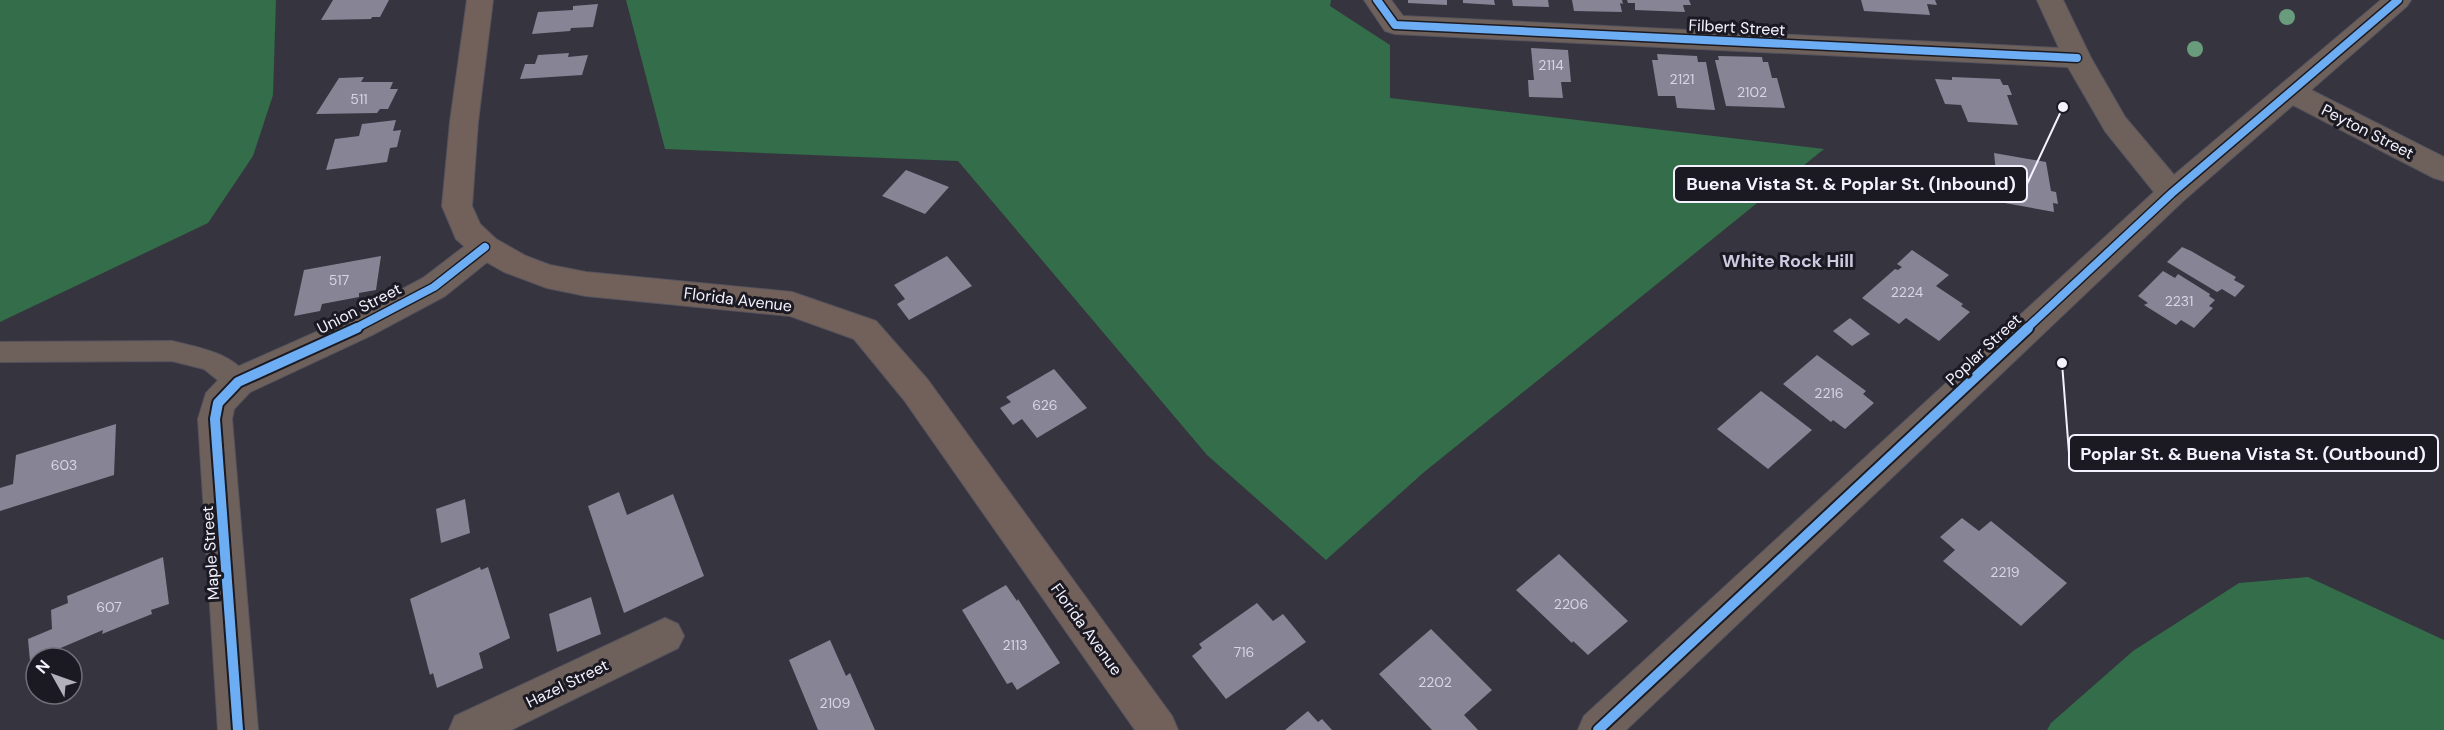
<svg xmlns="http://www.w3.org/2000/svg" width="2444" height="730" viewBox="0 0 2444 730" font-family="'DM Sans',sans-serif">
<style>
.forest{fill:#336d49}
.building{fill:#878496}
.lines{fill:none;stroke-linecap:round;stroke-linejoin:round}
.lane-casing{stroke:#55535d;stroke-width:2}
.street-casing{stroke:#55535d;stroke-width:2}
.secondary-casing{stroke:#55535d;stroke-width:2}
.lane{fill:#6e615c;fill-rule:evenodd}
.street{fill:#6e615c;fill-rule:evenodd}
.secondary{fill:#72605a;fill-rule:evenodd}
.cycleway-far1-casing{stroke:#1b1a22;stroke-width:11}
.cycleway-casing{stroke:#1b1a22;stroke-width:14}
.cycleway-far1{stroke:#6dadf4;stroke-width:8}
.cycleway{stroke:#6dadf4;stroke-width:10}
.tree{fill:#699b7d}
.labels{text-anchor:middle;stroke-width:6;stroke-linejoin:round;paint-order:stroke}
.number-label{font-size:14px;fill:#d8d6e4}
.street-label{font-size:16px;fill:#f3f2fe;stroke:#1b1a22}
.neighbourhood-label{font-size:18px;font-weight:bold;fill:#ccc9e1;stroke:#1b1a22}
.leader{fill:none;stroke:#f3f2fe;stroke-width:2}
.callout-dot{fill:#f3f2fe;stroke:#1b1a22;stroke-width:2}
.callout{fill:#1b1a22;stroke:#f3f2fe;stroke-width:2}
.callout-label{font-size:18px;text-anchor:middle;font-weight:bold;fill:#f3f2fe}
</style>
<rect width="100%" height="100%" fill="#36343f"/>
<g class="forest">
<path d="M0,0H276L273,95L253,156L208,223L0,322Z"/>
<path d="M626,0H1331L1330,6L1390,45V98L1824,149L1423,473L1326,560L1207,455L958,161L665,149Z"/>
<path d="M2308,577L2444,640V730H2047L2051,723L2133,651L2239,583Z"/>
</g>
<g class="building">
<path d="M333,0H389L380,17H372L371,19L321,20Z"/>
<path d="M1408,0H1447V5L1408,3Z"/>
<path d="M1463,0H1494L1495,5L1463,3Z"/>
<path d="M1512,0H1548L1549,7L1513,6Z"/>
<path d="M1572,0H1622L1623,4L1620,3L1622,12L1574,11Z"/>
<path d="M1627,0H1689L1691,5H1683L1685,12L1635,10V3H1628Z"/>
<path d="M1861,0H1935L1937,5L1927,4L1930,15L1864,11Z"/>
<path d="M598,4L593,27L571,28L570,31L532,34L538,12L573,10V6Z"/>
<path d="M1531,48L1568,50L1571,82H1561L1563,98L1529,97L1528,80H1534Z"/>
<path d="M569,53L568,57L588,55L582,75L520,79L525,64H535L538,55Z"/>
<path d="M1657,54L1697,56L1698,62H1706L1715,110L1677,108L1675,96H1658L1652,60H1658Z"/>
<path d="M1718,56L1762,57L1763,62H1768L1772,78H1777L1785,108L1726,106L1715,60H1719Z"/>
<path d="M364,77L361,82H393L390,89H398L388,109H380L377,113L316,114L339,78Z"/>
<path d="M1952,77L2000,79L2003,85H2008L2012,95H2007L2018,125L1968,122L1961,105L1945,104L1935,79L1952,80Z"/>
<path d="M396,120L393,131L401,130L397,147L390,148L387,162L326,170L335,139L359,136L362,124Z"/>
<path d="M1994,153L2046,162L2051,191L2056,192L2058,204L2053,203L2054,212L1999,202Z"/>
<path d="M906,170L949,187L925,214L882,196Z"/>
<path d="M2182,247L2191,251L2236,277L2234,280L2245,286L2235,297L2222,289L2217,292L2167,262Z"/>
<path d="M1912,250L1949,275L1936,286L1963,304L1961,306L1970,312L1939,341L1906,318L1899,324L1862,298L1895,269L1898,270L1902,267L1897,264Z"/>
<path d="M381,256L376,290L359,293V297L322,304L320,311L294,316L304,270Z"/>
<path d="M947,256L972,286L909,320L897,304L905,299L894,285Z"/>
<path d="M2163,271L2175,278L2178,274L2210,294L2209,296L2215,300L2209,306L2213,308L2194,328L2181,320L2176,325L2144,305L2148,303L2138,296Z"/>
<path d="M1850,318L1870,334L1852,346L1833,331Z"/>
<path d="M1817,355L1866,391L1863,394L1874,403L1845,429L1833,420L1831,422L1783,384Z"/>
<path d="M1054,369L1087,408L1037,438L1022,419L1013,425L1000,408L1011,402L1006,397Z"/>
<path d="M1761,391L1812,430L1768,469L1717,429Z"/>
<path d="M116,424L114,475L0,511V488L13,484L16,455Z"/>
<path d="M619,492L627,515L673,494L704,576L624,613L588,506Z"/>
<path d="M465,499L470,533L441,543L436,509Z"/>
<path d="M1962,518L1979,531L1991,521L2067,583L2021,626L1943,561L1955,550L1940,537Z"/>
<path d="M1559,554L1628,621L1588,655L1573,641L1572,643L1516,590Z"/>
<path d="M163,557L169,604L151,610L152,614L102,634L103,630L30,661L28,639L52,629L51,610L68,603L67,596Z"/>
<path d="M480,567L481,570L488,567L510,638L479,653L483,668L437,688L433,673L430,675L410,599Z"/>
<path d="M1006,585L1017,601L1018,599L1060,663L1017,690L1012,682L1007,684L962,610Z"/>
<path d="M591,597L601,634L557,652L549,614Z"/>
<path d="M1257,603L1273,621L1283,614L1306,642L1226,699L1192,656L1202,648L1199,644Z"/>
<path d="M1431,629L1492,690L1464,715L1478,730H1432L1379,674Z"/>
<path d="M830,640L846,676L850,673L875,730H818L789,660Z"/>
<path d="M1308,711L1318,722L1322,719L1332,730H1285Z"/>
</g>
<g class="lines">
<defs>
<path id="lane" d="M172,341C200,348 236,353 251,382L247,389L238,393L229,389L204,369L172,361L0,362V342Z"/>
<g id="street">
<path d="M1364,0H1391L1403,16L2059,48L2037,0H2063L2091,58L2125,117L2174,175L2381,0H2411L2407,6L2311,90L2444,157V181L2434,178L2293,105L2183,201L1626,730H1578L1584,716L2154,192L2105,131L2068,67L1395,34L1385,31Z"/>
<path d="M485,235L496,239L500,247L496,255L445,296L372,335L250,392L234,409L232,419L258,730H218L198,419L206,393L226,372L350,317L423,278L474,239Z"/>
<path d="M665,618L678,624L684,636L678,648L511,730H449L455,716Z"/>
</g>
<path id="secondary" d="M467,0H493L478,122L472,206L480,224L496,239L526,256L550,265L586,272L792,292L876,321L928,380L1172,716L1178,730H1135L904,400L854,339L790,316L586,296L547,288L504,272L474,255L456,239L442,206L450,122Z"/>
</defs>
<use href="#lane" class="lane-casing"/>
<use href="#street" class="street-casing"/>
<use href="#secondary" class="secondary-casing"/>
<use href="#lane" class="lane"/>
<use href="#street" class="street"/>
<use href="#secondary" class="secondary"/>
<defs>
<g id="cycleway-far1">
<path d="M1377,0L1395,25L2077,58"/>
<path d="M354,329L434,287L485,247"/>
<path d="M2026,329L2172,193L2398,0"/>
</g>
<g id="cycleway">
<path d="M238,730L215,419L218,403L238,382L357,328"/>
<path d="M1598,730L2028,328"/>
</g>
</defs>
<use href="#cycleway-far1" class="cycleway-far1-casing"/>
<use href="#cycleway" class="cycleway-casing"/>
<use href="#cycleway-far1" class="cycleway-far1"/>
<use href="#cycleway" class="cycleway"/>
</g>
<g class="tree">
<circle cx="2287" cy="17" r="8"/>
<circle cx="2195" cy="49" r="8"/>
</g>
<g class="labels">
<g class="number-label">
<text x="1551" y="70">2114</text>
<text x="1682" y="84">2121</text>
<text x="1752" y="97">2102</text>
<text x="359" y="104">511</text>
<text x="339" y="285">517</text>
<text x="1907" y="297">2224</text>
<text x="2179" y="306">2231</text>
<text x="1829" y="398">2216</text>
<text x="1045" y="410">626</text>
<text x="64" y="470">603</text>
<text x="2005" y="577">2219</text>
<text x="1571" y="609">2206</text>
<text x="109" y="612">607</text>
<text x="1015" y="650">2113</text>
<text x="1244" y="657">716</text>
<text x="1435" y="687">2202</text>
<text x="835" y="708">2109</text>
</g>
<g class="street-label">
<text transform="translate(1737 27) rotate(3)" y="6">Filbert Street</text>
<text transform="translate(2368 131) rotate(27)" y="6">Peyton Street</text>
<text transform="translate(738 299) rotate(7)" y="6">Florida Avenue</text>
<text transform="translate(359 308) rotate(-27)" y="6">Union Street</text>
<text transform="translate(1983 349) rotate(-43)" y="6">Poplar Street</text>
<text transform="translate(210 553) rotate(-94)" y="6">Maple Street</text>
<text transform="translate(1087 629) rotate(54)" y="6">Florida Avenue</text>
<text transform="translate(567 683) rotate(-26)" y="6">Hazel Street</text>
</g>
<g class="neighbourhood-label">
<text x="1788" y="267">White Rock Hill</text>
</g>
</g>
<path class="leader" d="M2063 107L2027 184M2062 363L2069 453"/>
<g class="callout-dot">
<circle cx="2063" cy="107" r="6"/>
<circle cx="2062" cy="363" r="6"/>
</g>
<g class="callout">
<rect x="1674" y="166" width="353" height="36" rx="6"/>
<rect x="2069" y="435" width="369" height="36" rx="6"/>
</g>
<g class="callout-label">
<text x="1851" y="190">Buena Vista St. &amp; Poplar St. (Inbound)</text>
<text x="2253" y="460">Poplar St. &amp; Buena Vista St. (Outbound)</text>
</g>
<g transform="translate(54 676) rotate(310)"><circle r="28" fill="#1b1a22" stroke="#71707a" stroke-width="1.5"/>
<path d="M0-4.5L10 22L0 15L-10 22Z" fill="#b1b0bb"/>
<text y="-9" font-size="16" font-weight="bold" text-anchor="middle" fill="#f3f2fe">N</text>
</g>
</svg>
